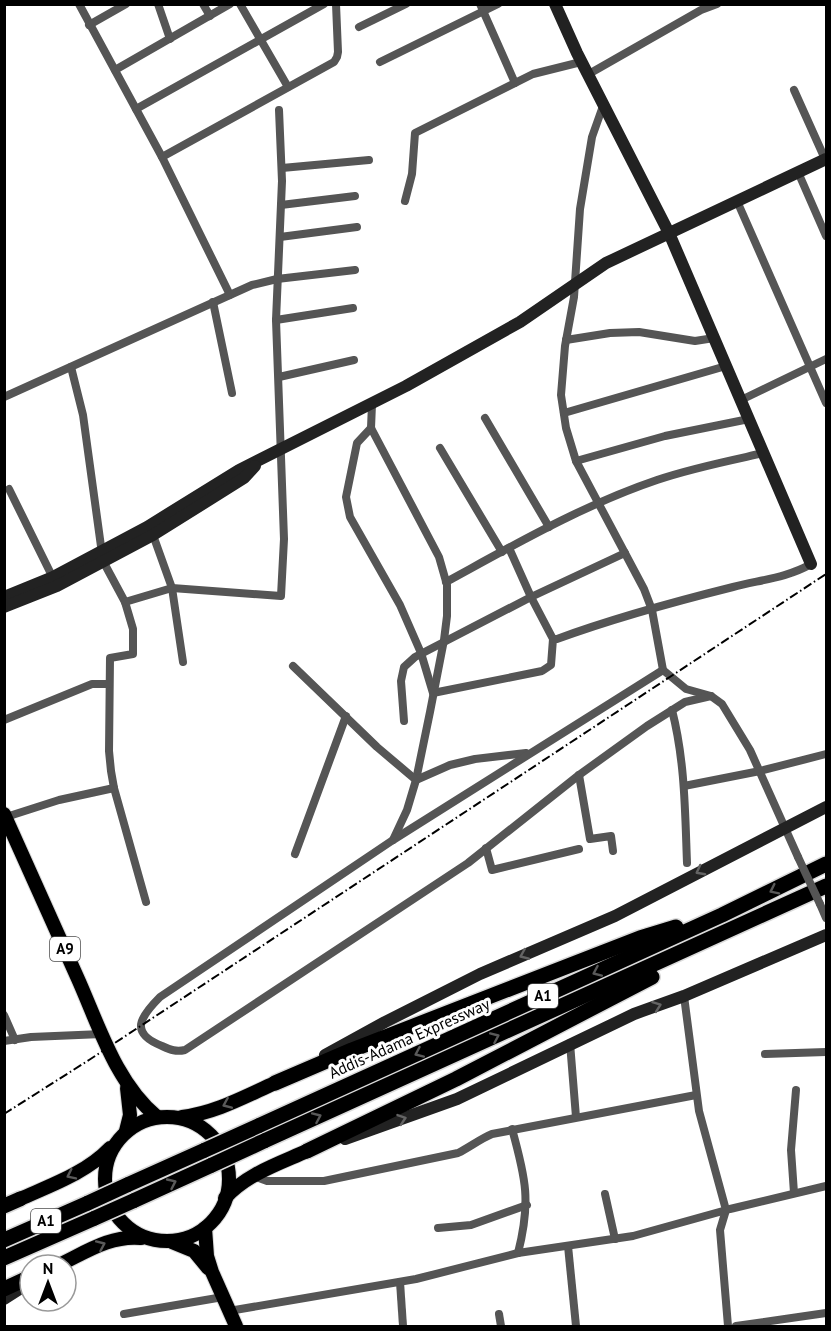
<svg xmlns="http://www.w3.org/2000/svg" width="831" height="1331" viewBox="0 0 831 1331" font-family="'PT Sans',sans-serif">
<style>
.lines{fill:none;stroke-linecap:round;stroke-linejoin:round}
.primary-casing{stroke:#dbdbdb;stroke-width:16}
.highway-casing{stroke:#dbdbdb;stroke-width:18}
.street{stroke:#555;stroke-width:8}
.secondary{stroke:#222;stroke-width:12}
.primary{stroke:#000;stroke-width:14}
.highway{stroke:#000;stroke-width:15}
.rail{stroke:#000;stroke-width:2;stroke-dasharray:9 3 1.5 3;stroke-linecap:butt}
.highway-bridge-casing{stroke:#dbdbdb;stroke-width:18;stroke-linecap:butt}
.street-bridge{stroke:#555;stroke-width:8}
.highway-bridge{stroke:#000;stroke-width:15}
.oneway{stroke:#646464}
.oneway2{stroke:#595959}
.labels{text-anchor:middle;stroke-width:6;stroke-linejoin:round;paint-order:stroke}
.shield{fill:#fff;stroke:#4c4c4c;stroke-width:1.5}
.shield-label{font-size:15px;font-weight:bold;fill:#000}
.street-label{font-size:16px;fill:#000;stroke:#fff}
</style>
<rect width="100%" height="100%" fill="#fff"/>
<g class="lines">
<defs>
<g id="primary">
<path d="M4,814C29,869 53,924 78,979C99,1026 116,1083 157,1117"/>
<circle cx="167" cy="1179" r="62"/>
<path d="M182,1117C215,1113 244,1097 275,1083"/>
<path d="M126,1131L130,1115L127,1088"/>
<path d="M225,1198C247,1174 278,1164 307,1151"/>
<path d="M20,1199C51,1185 86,1173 110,1148"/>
<path d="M205,1228L207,1256L212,1272L236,1326"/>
<path d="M172,1242L194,1251L208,1268"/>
<path d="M59,1265C86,1252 111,1235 141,1238"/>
</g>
<g id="highway">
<path d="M275,1083L352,1050L640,938L676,927"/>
<path d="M258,1126L722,915L826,864"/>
<path d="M264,1141L826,886"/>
<path d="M307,1151L456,1079L652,977"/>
<path d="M127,1185L205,1150"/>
<path d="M133,1201L212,1165"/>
<path d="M4,1206L20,1199"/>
<path d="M4,1240L88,1203"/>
<path d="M4,1258L95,1218"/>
<path d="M58,1265H59"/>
<path d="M4,1289L30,1277"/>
</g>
</defs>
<use href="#primary" class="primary-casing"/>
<use href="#highway" class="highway-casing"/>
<g class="street">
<path d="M79,4L162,157L230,295"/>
<path d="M158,4L170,39"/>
<path d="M203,4L210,16"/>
<path d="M240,4L288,87"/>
<path d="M480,4L515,83"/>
<path d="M89,25L126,4"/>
<path d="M359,27L406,4"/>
<path d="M380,62L498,4"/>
<path d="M115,70L230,4"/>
<path d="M587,75L701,10L717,4"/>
<path d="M794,90L825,159"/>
<path d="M603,106L592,137L580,209L574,297L565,346L561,395L566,428L576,461L644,589L652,610L663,670L686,689L711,696L722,704L750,750L798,857"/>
<path d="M136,109L324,4"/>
<path d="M162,157L334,62L337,57L338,52L336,4"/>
<path d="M282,168L369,160"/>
<path d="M798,172L826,236"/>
<path d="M405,201L412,174L415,133L533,74L581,62"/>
<path d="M737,201L826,403"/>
<path d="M281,205L355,196"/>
<path d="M280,237L357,227"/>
<path d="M213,302L232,393"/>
<path d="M276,320L353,308"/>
<path d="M566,340L610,333L639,332L695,341L714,338"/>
<path d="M71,367L83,415L103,561L125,602L133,629V654L110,658L109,751L111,771L114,788L146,902"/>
<path d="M279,377L354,360"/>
<path d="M4,397L252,285L277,279L355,270"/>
<path d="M741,400L826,359"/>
<path d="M372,404L371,428L439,557L447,585V616L444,640L430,712L416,780L407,810L393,840"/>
<path d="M564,413L726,366"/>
<path d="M485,418L549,527"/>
<path d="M371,428L357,443L346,497L350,517L400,605L421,653L433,693L542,671L551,665L553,639L531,597L509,548"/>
<path d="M440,448L502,552"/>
<path d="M576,461L665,436L749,419"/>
<path d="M9,489L54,580"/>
<path d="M153,535L172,588L183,662"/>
<path d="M446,582C514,545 583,505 657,480C692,468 728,461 764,453"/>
<path d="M125,602L172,588L281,596L284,539L276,320L282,181L279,110"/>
<path d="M553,639H557C614,618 673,602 733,587C759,580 787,578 811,564"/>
<path d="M293,666L377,747L416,780L450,765L475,759L526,753"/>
<path d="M663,670L393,840L160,997C140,1017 129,1033 162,1046C171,1050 176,1052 185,1050L468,863L579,775L647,726L685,702L711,696"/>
<path d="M672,710C685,761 685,811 687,863"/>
<path d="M4,720L92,684H109"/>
<path d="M404,721L401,681L404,667L415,657L531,597L625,553"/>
<path d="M579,775L590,839L611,836L613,851"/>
<path d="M684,786L760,771L826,754"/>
<path d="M6,817L59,800L114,788"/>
<path d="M486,848L492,870L579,849"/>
<path d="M295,854L346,716"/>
<path d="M820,904L826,918"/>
<path d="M684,996L699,1111L726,1210L720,1230L728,1326"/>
<path d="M4,1015L15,1040"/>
<path d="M4,1041L31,1037L102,1034"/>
<path d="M570,1043L576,1117"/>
<path d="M765,1054L826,1052"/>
<path d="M512,1129C526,1179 531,1202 518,1253"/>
<path d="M253,1176L267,1181H324L458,1153C470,1147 480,1139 492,1134L696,1095"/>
<path d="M794,1193L791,1150L796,1090"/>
<path d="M605,1194L615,1239"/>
<path d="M438,1228L471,1225L527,1205"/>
<path d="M568,1246L576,1326"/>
<path d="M400,1282L403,1326"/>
<path d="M229,1311L416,1279L518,1253L633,1236L730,1209L826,1186"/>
<path d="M124,1314L223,1297"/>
<path d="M499,1314L501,1326"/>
<path d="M736,1326L826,1313"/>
</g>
<g class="secondary">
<path d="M555,4L577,53L669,233L811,564"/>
<path d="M4,597L53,577L147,527L239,470L406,386L520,322L606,263L826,159"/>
<path d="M4,607L57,586L153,535L244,478L255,466"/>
<path d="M325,1055L385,1022L480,974L615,916L826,807"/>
<path d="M345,1139L457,1099L634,1014L684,996L826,935"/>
<path d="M4,1299L29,1283"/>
</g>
<use href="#primary" class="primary"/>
<use href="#highway" class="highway"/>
<path class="rail" d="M4,1114L89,1060L826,574"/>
<defs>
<g id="highway-bridge">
<path d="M205,1150L258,1126"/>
<path d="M212,1165L264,1141"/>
<path d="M88,1203L127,1185"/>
<path d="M95,1218L133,1201"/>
</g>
</defs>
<use href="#highway-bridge" class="highway-bridge-casing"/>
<path class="street-bridge" d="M798,857L820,904"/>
<use href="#highway-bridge" class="highway-bridge"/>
</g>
<defs><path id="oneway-chevron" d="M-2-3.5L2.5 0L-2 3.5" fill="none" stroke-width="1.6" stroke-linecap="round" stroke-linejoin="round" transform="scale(1.5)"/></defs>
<g class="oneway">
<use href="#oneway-chevron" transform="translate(700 871) rotate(152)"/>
<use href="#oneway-chevron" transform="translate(524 955) rotate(157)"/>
<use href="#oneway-chevron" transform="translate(657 1006) rotate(-20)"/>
<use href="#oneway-chevron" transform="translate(402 1119) rotate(-19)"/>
</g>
<g class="oneway2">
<use href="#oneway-chevron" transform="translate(774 890) rotate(154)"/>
<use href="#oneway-chevron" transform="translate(597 972) rotate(156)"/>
<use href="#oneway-chevron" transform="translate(495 1037) rotate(-24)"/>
<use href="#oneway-chevron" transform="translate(419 1053) rotate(156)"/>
<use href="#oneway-chevron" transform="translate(227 1104) rotate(157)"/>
<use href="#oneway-chevron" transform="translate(317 1117) rotate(-24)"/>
<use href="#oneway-chevron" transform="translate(71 1175) rotate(154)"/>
<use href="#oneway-chevron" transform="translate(172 1183) rotate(-25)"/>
<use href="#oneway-chevron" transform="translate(101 1245) rotate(-24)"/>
</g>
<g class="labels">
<g class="shield">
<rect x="50" y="937" width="30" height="24" rx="4.5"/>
<rect x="528" y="984" width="30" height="24" rx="4.5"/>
<rect x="31" y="1209" width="30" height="24" rx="4.5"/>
</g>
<g class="shield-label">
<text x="65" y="954">A9</text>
<text x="543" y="1001">A1</text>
<text x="46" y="1226">A1</text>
</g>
<g class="street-label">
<text transform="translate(409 1038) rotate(-24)" y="6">Addis-Adama Expressway</text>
</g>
</g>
<rect width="831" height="1331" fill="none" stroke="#000000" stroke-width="12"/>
<g transform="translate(48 1283)"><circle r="28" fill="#ffffff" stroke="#999999" stroke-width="1.5"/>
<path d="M0-4.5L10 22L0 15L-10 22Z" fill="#000000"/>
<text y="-9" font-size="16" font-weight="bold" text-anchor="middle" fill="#000000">N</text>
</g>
</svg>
